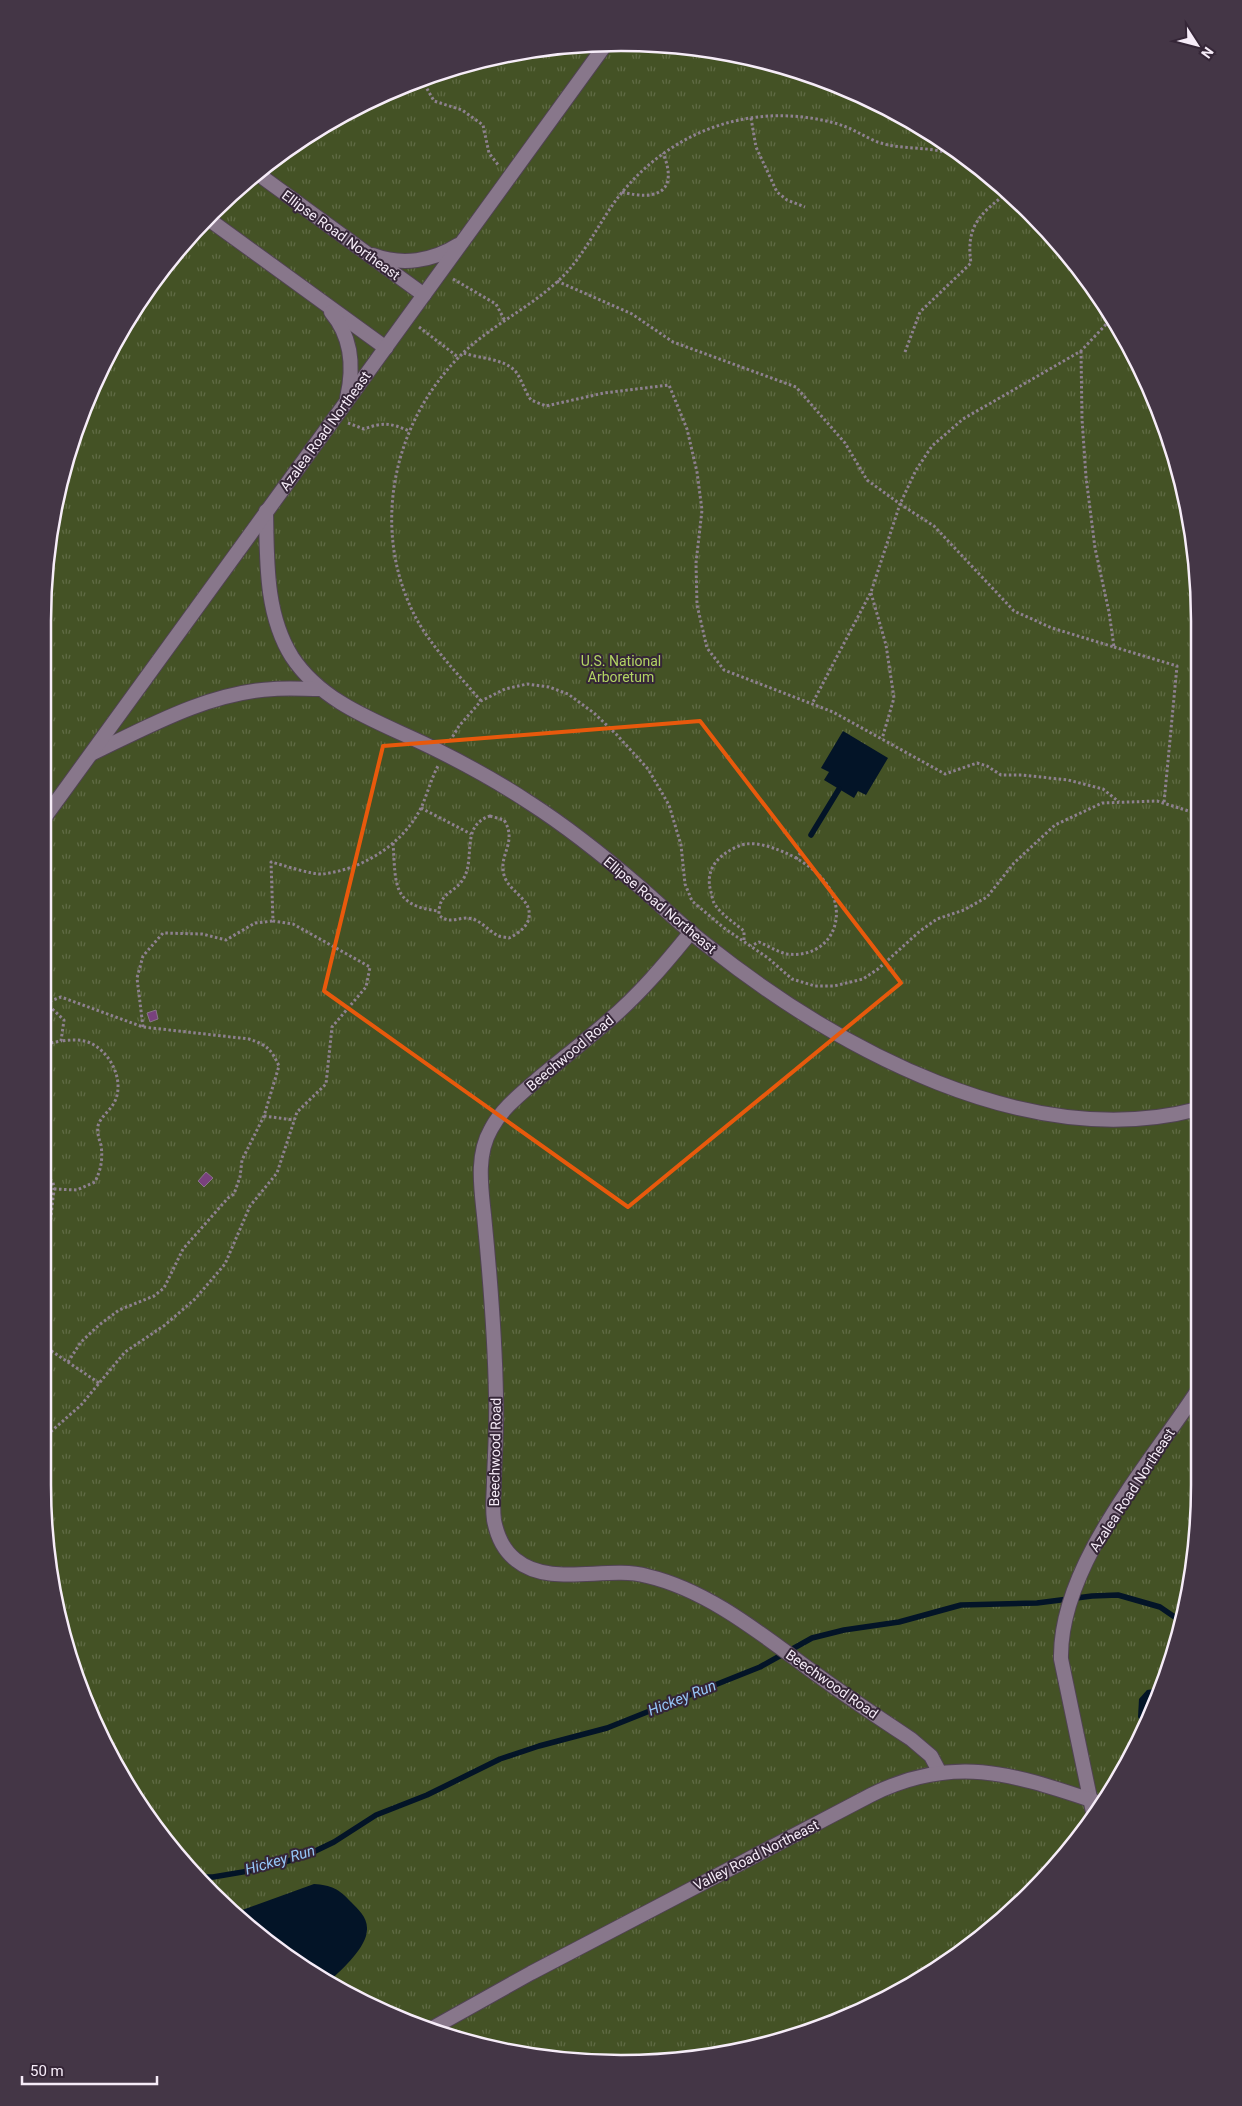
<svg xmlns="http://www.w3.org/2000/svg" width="1242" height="2106" viewBox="0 0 1242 2106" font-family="Roboto,sans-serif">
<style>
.park{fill:url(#park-tufts)}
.water{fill:#031427}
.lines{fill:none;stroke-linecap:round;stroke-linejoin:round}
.stream{stroke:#031427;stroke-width:5.5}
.building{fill:#79417d;stroke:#887588}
.minor-casing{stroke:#504352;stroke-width:16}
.path{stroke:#8e8190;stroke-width:3;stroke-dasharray:2.5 2.5;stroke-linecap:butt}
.minor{stroke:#88778b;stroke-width:14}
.marked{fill:none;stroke:#e8590c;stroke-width:4;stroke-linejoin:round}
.labels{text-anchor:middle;stroke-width:4;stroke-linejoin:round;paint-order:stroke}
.street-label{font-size:14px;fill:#f6ecf8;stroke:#352637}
.park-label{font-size:14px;fill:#b2d464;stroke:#352637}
.water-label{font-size:15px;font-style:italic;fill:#96c6f8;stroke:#352637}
.rim{fill:none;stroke:#f6ecf8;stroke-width:2.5}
</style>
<defs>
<pattern id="park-tufts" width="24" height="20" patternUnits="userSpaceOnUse" patternTransform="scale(1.25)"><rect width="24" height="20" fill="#445225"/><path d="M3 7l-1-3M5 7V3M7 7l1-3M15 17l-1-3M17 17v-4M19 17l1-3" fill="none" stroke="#606b45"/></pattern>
</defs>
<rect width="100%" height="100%" fill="#352637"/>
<path class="park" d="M621,43L734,54L843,87L943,140L1056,239L1122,332L1180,471L1198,583V1523L1169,1671L1102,1807L1030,1894L973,1944L877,2004L807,2033L697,2059L621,2063L545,2059L435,2033L299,1966L212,1894L162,1837L102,1741L73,1671L47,1561L44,583L73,435L140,299L212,212L300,140L400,86L508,54Z"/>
<g class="water">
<path d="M843,731L888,758L866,795L858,791L854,798L824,780L829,772L821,768Z"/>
<path d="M1160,1688L1142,1725L1138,1717L1139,1699L1147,1690Z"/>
<path d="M314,1884C331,1885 339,1889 351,1902C358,1909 367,1917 367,1928C368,1947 342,1969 330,1981L299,1966L234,1913Z"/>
</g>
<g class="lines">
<g class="stream">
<path d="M811,835L839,789"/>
<path d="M197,1877H213L260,1869L305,1856L334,1842L376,1815L427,1795L500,1759L539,1746L607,1728L760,1667L812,1638L844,1630L899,1622L961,1605L1037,1603L1092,1596L1118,1595L1160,1607L1179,1620"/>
</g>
</g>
<g class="building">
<path d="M156,1010L158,1019L150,1022L147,1013Z"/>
<path d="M206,1172L213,1178L204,1187L198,1181Z"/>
</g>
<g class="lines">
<defs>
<g id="minor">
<path d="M258,174L424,295"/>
<path d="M207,218L386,348"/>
<path d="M373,255C402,266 433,261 458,245"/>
<path d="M331,312C352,337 354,368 347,398"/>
<path d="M266,511C267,560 265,614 292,657C325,707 386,724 437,750C469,766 500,783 530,803C569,828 605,857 640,887C663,907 684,928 708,946C837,1048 1028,1154 1198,1109"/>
<path d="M93,753C149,726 210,692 274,689C289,688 305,689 320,689"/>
<path d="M45,817L606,44"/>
<path d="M691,932C665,964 639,995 607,1022C585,1041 562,1059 539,1078C522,1093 502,1108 491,1129C476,1155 481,1187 484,1215C490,1276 495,1336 496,1397C497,1424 495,1451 494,1479C494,1493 492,1506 494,1520C497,1536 503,1550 516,1560C550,1588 607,1565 647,1576C707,1590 760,1633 809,1669C842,1693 876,1716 911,1739L931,1756L940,1773"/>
<path d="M1094,1817L1061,1659C1059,1566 1149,1465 1198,1390"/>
<path d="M429,2030L531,1973L871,1795C957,1752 1018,1776 1103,1804"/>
</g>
</defs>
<use href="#minor" class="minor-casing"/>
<g class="path">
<path d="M422,80L434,101L462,110L483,125L489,153L499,166"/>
<path d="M751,118L756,147L777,192L787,200L805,207"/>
<path d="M983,175L1020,213L1041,227"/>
<path d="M622,192C657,201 679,192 663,153"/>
<path d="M453,279L496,304L505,321"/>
<path d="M557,281L632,314L673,342L796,387L845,443L867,480L900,504L871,592L812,704"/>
<path d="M419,327L458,357"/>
<path d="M1081,351L1082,419L1086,477L1095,548L1109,612L1114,647L1052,628L1014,611L934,526L900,504L916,470L932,446L963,419L1081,351L1112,318"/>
<path d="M905,352L920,312L971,263C966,230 977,216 1002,197"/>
<path d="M464,353C480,359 504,358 516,372C522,380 525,392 531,400L546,406L604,393L669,385L687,429L697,472L702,510L696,563L697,605L707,648L724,670L833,712L945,774L977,763L987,766L1001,775H1022L1068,780L1103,789L1119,802"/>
<path d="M348,423L364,429C383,422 391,423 409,431"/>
<path d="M871,593L886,645L894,698L882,739"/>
<path d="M1114,647L1177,666L1164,803"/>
<path d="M481,701C458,674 433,649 416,618C370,531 392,425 459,357C491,324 534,307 566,273C589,248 602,216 624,190C677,127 758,101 838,124C851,128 862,135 875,141C897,150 921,146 944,152C954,154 963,160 971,165"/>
<path d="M450,741L459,726L481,701L505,689L527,684L549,687L568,694L594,713L617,735L648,769L669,805L681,845L685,884L692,901L724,928L768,958L792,979L815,986H834L863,979L878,969L920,931L937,919L964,910L987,897L1014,863L1055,825L1102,803L1157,801L1198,814"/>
<path d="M421,808L471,834"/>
<path d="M490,816L504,820C518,842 498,855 504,875C508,891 532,899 529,917C528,927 517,934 509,938C505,937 500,937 497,935C489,931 482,922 473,919C460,915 450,926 439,915C438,894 452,894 462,881C477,860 459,826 490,816Z"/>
<path d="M393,843C396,883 391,906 439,911"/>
<path d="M796,859L802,851"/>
<path d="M744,940V931C736,924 723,916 716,906C713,903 712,896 711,892C704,869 719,854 739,846C750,841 765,845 776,849C794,855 818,870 828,886C849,919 829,959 787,954C778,952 768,946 759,942L751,946"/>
<path d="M45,1003L61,997L143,1027L249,1039C267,1045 271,1049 279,1066L264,1116L242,1160L240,1177L234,1194L228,1198L183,1249L164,1288L154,1296L119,1310L99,1325L81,1342L68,1362"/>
<path d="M143,1027L137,978L143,956L163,933L202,934L226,940L255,923L273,921"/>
<path d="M46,1044L61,1041L64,1020L46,1003"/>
<path d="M264,1116L294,1120"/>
<path d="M46,1176L53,1182L54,1189L46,1261"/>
<path d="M54,1189L77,1190L95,1182C101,1169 103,1160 101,1145C99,1139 97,1133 98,1126C100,1117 111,1110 115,1101C125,1079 109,1050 88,1042C79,1039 70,1040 61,1041"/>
<path d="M47,1348L99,1383"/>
<path d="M47,1435L81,1405L125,1352L165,1325L195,1299L225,1264L250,1206L277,1173L297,1112L326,1084L332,1027L366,987L370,967L293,924L273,921L271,862C283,865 312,875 323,874C363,869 402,845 421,808C427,795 431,779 438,766"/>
</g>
<use href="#minor" class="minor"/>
</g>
<path class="marked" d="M700,721L901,983L628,1207L324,991L383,746Z"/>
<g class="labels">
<g class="street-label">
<text transform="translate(341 235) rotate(36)" y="5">Ellipse Road Northeast</text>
<text transform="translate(325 431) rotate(-54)" y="5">Azalea Road Northeast</text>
<text transform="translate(660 905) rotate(40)" y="5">Ellipse Road Northeast</text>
<text transform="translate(570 1053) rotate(-40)" y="5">Beechwood Road</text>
<text transform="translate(495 1452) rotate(-89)" y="5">Beechwood Road</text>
<text transform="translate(1132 1490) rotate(-57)" y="5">Azalea Road Northeast</text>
<text transform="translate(832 1684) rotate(35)" y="5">Beechwood Road</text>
<text transform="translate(756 1855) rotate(-27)" y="5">Valley Road Northeast</text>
</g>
<g class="park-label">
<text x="621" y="666">U.S. National<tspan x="621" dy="16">Arboretum</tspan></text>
</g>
<g class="water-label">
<text transform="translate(682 1698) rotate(-22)" y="5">Hickey Run</text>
<text transform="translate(280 1860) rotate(-16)" y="5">Hickey Run</text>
</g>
</g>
<path d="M0 0H1242V2106H0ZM621 51H621A570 570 0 0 1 1191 621V1485A570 570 0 0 1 621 2055H621A570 570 0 0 1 51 1485V621A570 570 0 0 1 621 51Z" fill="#443646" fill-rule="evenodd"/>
<path class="rim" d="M621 51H621A570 570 0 0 1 1191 621V1485A570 570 0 0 1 621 2055H621A570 570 0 0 1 51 1485V621A570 570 0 0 1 621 51Z"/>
<g transform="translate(1197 45) rotate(126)" stroke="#352637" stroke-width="4" paint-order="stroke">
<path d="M0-4L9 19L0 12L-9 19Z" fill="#f6ecf8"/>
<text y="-8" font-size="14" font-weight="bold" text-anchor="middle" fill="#f6ecf8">N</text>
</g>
<path d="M22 2076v8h135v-8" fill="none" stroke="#f6ecf8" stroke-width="2.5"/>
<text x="30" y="2076" font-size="15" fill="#f6ecf8" stroke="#352637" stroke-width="4" paint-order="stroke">50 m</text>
</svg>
